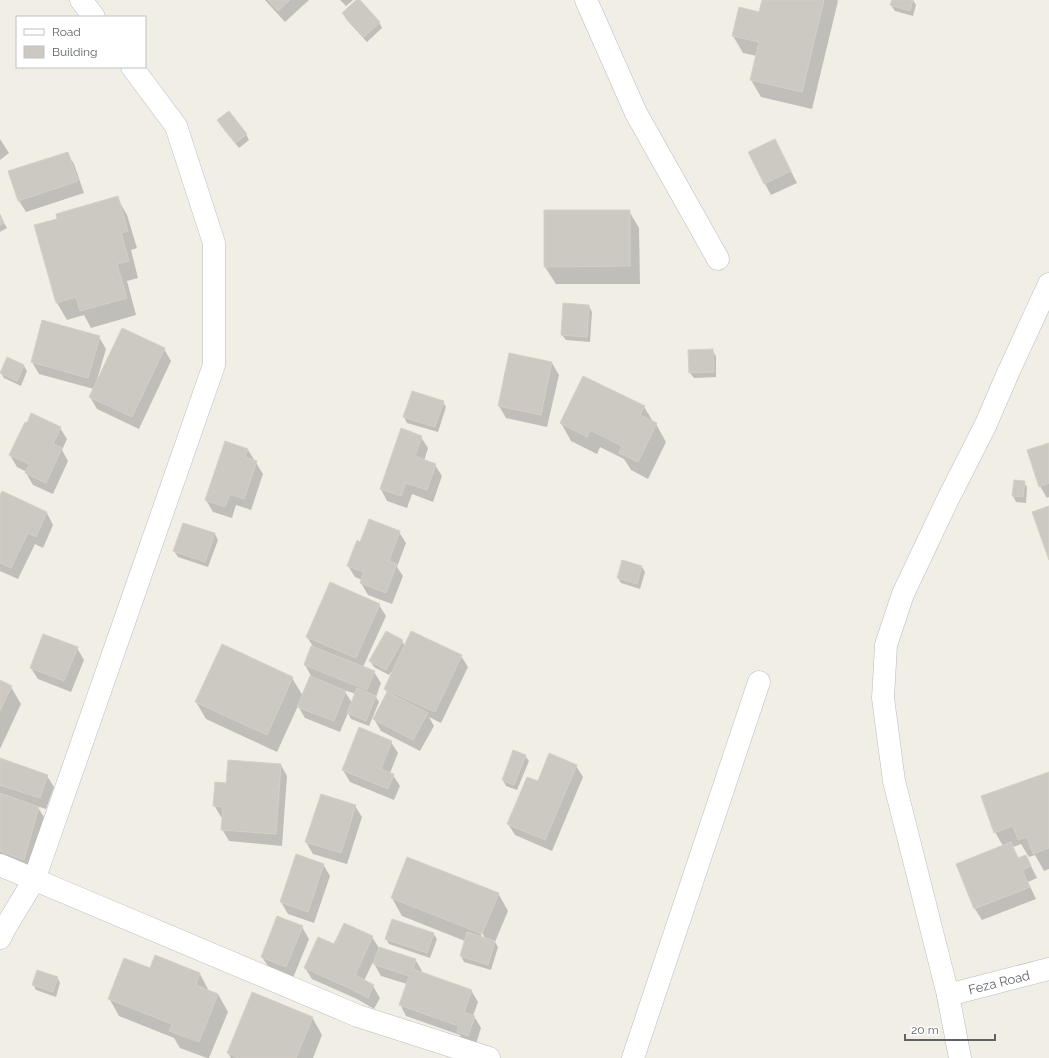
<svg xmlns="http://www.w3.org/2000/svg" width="1049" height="1058" viewBox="0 0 1049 1058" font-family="Raleway,sans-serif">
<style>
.shadow{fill:#0003;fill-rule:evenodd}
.building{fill:#ccc9c3;stroke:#d6d0c4}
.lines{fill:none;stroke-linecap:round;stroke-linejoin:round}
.minor-casing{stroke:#b8bcc0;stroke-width:23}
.minor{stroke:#fff;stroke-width:22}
.labels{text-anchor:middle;stroke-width:4;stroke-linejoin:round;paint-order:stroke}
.street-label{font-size:13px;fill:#5e6267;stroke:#fff}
</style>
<rect width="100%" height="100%" fill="#f1eee6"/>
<g class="shadow">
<path d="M265,0H309L285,22Z"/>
<path d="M340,0H353L346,6Z"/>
<path d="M358,0L379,22L382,28L367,42L346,19L343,13Z"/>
<path d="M763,0H837L838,1L812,109L761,97L751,80L757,56L743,53L733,36L760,13Z"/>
<path d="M893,0H913L916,5L913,16L895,11L891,5Z"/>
<path d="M218,120L246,134L249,140L239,148L221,126Z"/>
<path d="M0,139L9,153L0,160Z"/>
<path d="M781,152L797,183L771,195L765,184Z"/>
<path d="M67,153L74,164L84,193L26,212L19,201L10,172Z"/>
<path d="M117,197L127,215L137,248L131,250L138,278L127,281L136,315L91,328L84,315L67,320L57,303L59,219Z"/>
<path d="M629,211L639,228L640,284H556L545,267Z"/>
<path d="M0,216L7,228L0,232Z"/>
<path d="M589,306L592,312L590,342L566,340L562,335Z"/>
<path d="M43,322L99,337L106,349L97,380L164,349L171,361L139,429L97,409L90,397L94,389L39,374L32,362Z"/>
<path d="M712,350L716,356V377L694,378L690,373Z"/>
<path d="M510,354L552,363L559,375L547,427L506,418L499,406Z"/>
<path d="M24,366L27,371L21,386L4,378L1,373Z"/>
<path d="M443,402L446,407L438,432L407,423L404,417Z"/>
<path d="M644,407L654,423L656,424L666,442L648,479L631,470L624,459L600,447L597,454L571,441L561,423Z"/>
<path d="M60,428L67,439L62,450L68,461L53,494L33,485L26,473L27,472L17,467L10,455Z"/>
<path d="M421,437L428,448L424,461L435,465L442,476L433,502L412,494L407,508L387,501L381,489Z"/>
<path d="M1049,444V497L1047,498L1040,486Z"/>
<path d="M248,450L263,474L251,510L236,505L232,518L213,512L206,500Z"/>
<path d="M1015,481L1024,482L1027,487L1026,503L1016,502L1013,496Z"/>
<path d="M2,493L47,513L53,525L43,548L35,544L18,579L0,571V498Z"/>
<path d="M399,532L406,543L397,567L403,576L392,604L368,595L361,583L362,580L355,577L348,566L361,543Z"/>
<path d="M215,534L218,540L208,567L178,557L174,551Z"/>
<path d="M642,567L645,572L640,589L621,583L618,578Z"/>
<path d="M379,605L386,616L363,667L374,672L381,683L376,697L379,702L369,726L351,719L348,713L340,732L305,718L298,706L277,752L206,719L196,702L292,678L303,696L311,676L305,665L314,648L307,637ZM344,690L356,694L352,703Z"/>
<path d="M402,641L405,646L461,656L468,667L441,723L429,717L434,726L420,751L381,731L374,719L388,694L385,689L392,672H391L389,675L374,667L370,661Z"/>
<path d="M77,648L84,660L71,692L38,679L31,668Z"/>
<path d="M0,681L11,687L21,704L0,749Z"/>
<path d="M391,742L398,753L390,773L393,775L400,786L394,800L350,782L343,770Z"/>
<path d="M525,756L529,761L517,790L506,786L503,780Z"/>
<path d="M0,760L47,776L54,787L46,809L37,806L45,819L31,871L0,860Z"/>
<path d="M281,765L287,776L282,846L229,841L222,829L223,817H221L214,805L227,784Z"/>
<path d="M576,766L583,777L552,851L515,835L508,824L539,782Z"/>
<path d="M1049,773V869L1044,871L1035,855L1029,857L1021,844L1013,847L1019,859L1026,856L1037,878L1028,882L1036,899L982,920L975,909L957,864L1003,846L995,832Z"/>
<path d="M355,806L362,817L347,864L313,854L306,842Z"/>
<path d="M323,864L330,876L314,923L288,914L281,902Z"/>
<path d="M498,893L508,911L495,942L498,947L491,970L464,962L461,956L465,941L402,916L392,898ZM480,929L485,938H483L478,930Z"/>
<path d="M302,927L309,939L293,978L269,968L262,957Z"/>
<path d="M433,933L437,939L430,958L389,944L386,939Z"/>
<path d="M372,937L379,948L415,959L422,971V973L471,990L478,1002L473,1016H474L481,1028L475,1047L464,1044L460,1035L406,1016L400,1004L407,984L381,976L373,962L364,981L373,986L380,998L374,1009L357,999L312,979L305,968L334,945Z"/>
<path d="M150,969L200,974L209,991L218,994L228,1012L209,1058H207L180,1048L174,1038L119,1016L109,998Z"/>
<path d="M57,977L60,983L56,997L36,990L33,984Z"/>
<path d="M312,1017L322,1035L313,1058H231L228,1053Z"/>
</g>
<g class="building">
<path d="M268,0H290L278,11Z"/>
<path d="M356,0H360L380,22L364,37L342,13Z"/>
<path d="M762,0H824L802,92L750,80L759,42L732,36L739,7L759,12Z"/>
<path d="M892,0H913L910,11L890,5Z"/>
<path d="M229,111L247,134L235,143L217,120Z"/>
<path d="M775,139L791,171L764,184L748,152Z"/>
<path d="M68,152L78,181L18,201L8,171Z"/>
<path d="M118,196L128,231L121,233L129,261L117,264L127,298L80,311L76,297L56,303L34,225L57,219L56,214Z"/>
<path d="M544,210H630V266L544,267Z"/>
<path d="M0,214L4,223L0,225Z"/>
<path d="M563,303L589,305L587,337L561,335Z"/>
<path d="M42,320L100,336L88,378L31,362Z"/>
<path d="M122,328L165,348L132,417L89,397Z"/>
<path d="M713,349L714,372L689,373L688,350Z"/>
<path d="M509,353L552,362L541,415L498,406Z"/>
<path d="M7,357L24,365L17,381L0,373Z"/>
<path d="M583,376L645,406L640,415L657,423L638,462L619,453L622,446L590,430L587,437L560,423Z"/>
<path d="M412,391L444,401L435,427L403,417Z"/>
<path d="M31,413L61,427L53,444L62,448L46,483L25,473L29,464L9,455L25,422L27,423Z"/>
<path d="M401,428L422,436L415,456L436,464L427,490L406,483L401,496L380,489Z"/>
<path d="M225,441L248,449L245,457L257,461L244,499L230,494L225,507L205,500Z"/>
<path d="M1049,443V483L1039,487L1027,450Z"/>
<path d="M1014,480L1025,481L1023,497L1012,496Z"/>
<path d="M2,491L47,512L36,537L28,533L11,568L0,563V495Z"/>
<path d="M1049,506V560L1032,512Z"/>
<path d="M369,519L400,531L389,561L397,564L386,593L360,583L364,572L347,566L357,540L360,542Z"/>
<path d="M183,523L215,533L205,562L173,551Z"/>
<path d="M622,560L642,566L637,584L617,578Z"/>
<path d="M330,582L380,604L356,658L306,637Z"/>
<path d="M386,631L403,640L386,670L369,661Z"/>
<path d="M411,631L462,655L435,712L384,689Z"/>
<path d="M43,634L78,647L64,681L30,668Z"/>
<path d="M222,644L293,677L267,735L195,702Z"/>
<path d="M311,646L375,671L367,690L304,665Z"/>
<path d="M310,676L346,691L334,721L297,707Z"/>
<path d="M0,680L12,686L0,711Z"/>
<path d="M357,688L376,696L366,721L347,713Z"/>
<path d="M387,692L428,713L413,740L373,719Z"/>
<path d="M359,727L392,741L381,769L394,774L388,789L342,770Z"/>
<path d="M513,750L526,755L514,785L502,780Z"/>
<path d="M549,753L577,765L545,840L507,824L527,777L538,781Z"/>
<path d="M0,758L48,775L40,798L0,785Z"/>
<path d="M228,760L281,764L276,834L221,830L223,807L213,806L215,782L226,783Z"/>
<path d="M1049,772V848L1033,854L1027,837L1018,840L1013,826L994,833L981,796Z"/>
<path d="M0,793L39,807L24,860L0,851Z"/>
<path d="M321,794L356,805L341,853L305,842Z"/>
<path d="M1011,842L1018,858L1026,855L1031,866L1022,870L1030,887L974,909L956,864Z"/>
<path d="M296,854L324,864L308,912L280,902Z"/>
<path d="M407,857L499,893L482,934L391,898Z"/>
<path d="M277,916L303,926L286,967L261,957Z"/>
<path d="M392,919L434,933L427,953L385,939Z"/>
<path d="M344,923L373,936L355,975L374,985L368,998L349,988L304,968L318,937L334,944Z"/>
<path d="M467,932L495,941L488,965L460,956Z"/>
<path d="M379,947L416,959L413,969L472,990L464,1012L475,1016L468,1036L457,1032L459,1026L399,1005L409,976L373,964Z"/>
<path d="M155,955L200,973L196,985L218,994L199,1042L169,1031L172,1024L108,999L124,958L150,968Z"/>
<path d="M37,970L58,977L53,992L32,985Z"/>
<path d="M252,992L313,1017L296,1058H239L227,1053Z"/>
</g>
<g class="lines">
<defs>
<g id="minor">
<path d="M81,0L94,17"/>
<path d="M586,0L636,113L718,259"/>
<path d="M0,865L358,1016L489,1058"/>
<path d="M0,938L5,928L34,880L214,365V243L176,126L132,67"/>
<path d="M948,995L1049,969"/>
<path d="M633,1058L759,682"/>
<path d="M960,1058L948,995L894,781L883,698L886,645L903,594L947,501L986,424L1008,373L1049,284"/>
</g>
</defs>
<use href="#minor" class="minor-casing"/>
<use href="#minor" class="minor"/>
</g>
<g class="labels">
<g class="street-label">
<text transform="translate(999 982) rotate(-14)" y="5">Feza Road</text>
</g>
</g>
<rect x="16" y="16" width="130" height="52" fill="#ffffff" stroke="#bfc0c2"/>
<rect x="24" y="29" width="20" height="6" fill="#ffffff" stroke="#bfc0c2"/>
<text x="52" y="36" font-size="12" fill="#5e6267">Road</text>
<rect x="24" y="46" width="20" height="12" fill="#ccc9c3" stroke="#bfc0c2"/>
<text x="52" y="56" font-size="12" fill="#5e6267">Building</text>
<path d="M905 1034v6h90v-6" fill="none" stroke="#5e6267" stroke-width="2"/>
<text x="911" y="1034" font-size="12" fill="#5e6267" stroke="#ffffff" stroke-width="3" paint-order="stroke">20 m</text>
</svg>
